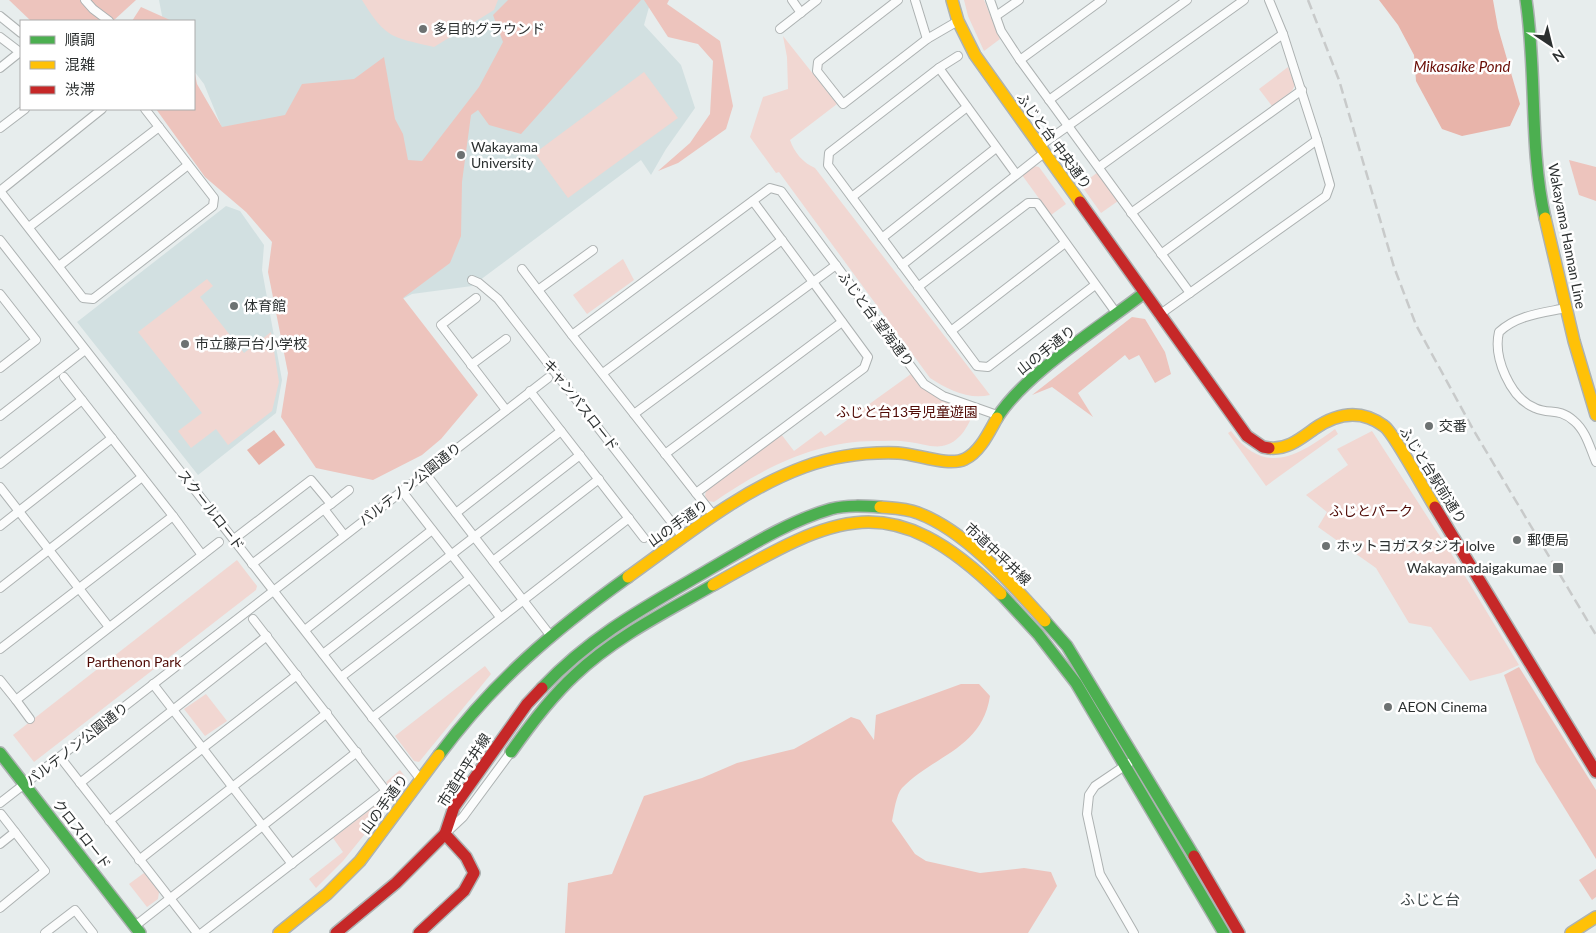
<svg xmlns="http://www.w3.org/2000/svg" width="1596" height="933" viewBox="0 0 1596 933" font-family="Lato,'Noto Sans JP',sans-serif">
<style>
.built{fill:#d2e0e1}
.green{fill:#f1d7d2}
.forest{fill:#edc4bd}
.water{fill:#e8b4aa}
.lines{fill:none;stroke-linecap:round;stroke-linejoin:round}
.street-casing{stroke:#adb2b2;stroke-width:10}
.fast-casing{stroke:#adb2b2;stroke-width:14}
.slow-casing{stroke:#adb2b2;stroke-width:14}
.jam-casing{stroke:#adb2b2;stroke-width:14}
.street{stroke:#fbfcfc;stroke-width:8}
.fast{stroke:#4caf50;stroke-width:11}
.slow{stroke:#ffc107;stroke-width:11}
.jam{stroke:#c62828;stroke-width:11}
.rail{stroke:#c8caca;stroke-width:2.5;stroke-dasharray:10 5;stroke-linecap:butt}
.poi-dot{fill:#6d7272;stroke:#fff;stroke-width:2}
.labels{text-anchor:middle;stroke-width:5;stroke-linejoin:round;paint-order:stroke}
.poi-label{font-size:14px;fill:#2c3030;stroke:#fff;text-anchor:start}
.street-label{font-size:14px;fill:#2c3030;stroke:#fff}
.park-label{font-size:14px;fill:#500b06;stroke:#fff}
.water-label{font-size:15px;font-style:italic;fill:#6b0e07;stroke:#fff}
.neighbourhood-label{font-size:15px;fill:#3f4849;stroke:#fff}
</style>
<rect width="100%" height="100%" fill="#e7eded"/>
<g class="built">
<path d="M159,0H651L644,25L681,65L695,108L666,149L651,175L641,160L472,286L412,294L395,303L222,128L204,84L194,71V21H163Z"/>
<path d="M226,206L240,211L264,245L262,270L282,380L276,413L198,475L77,322Z"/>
</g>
<g class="green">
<path d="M362,0H498L494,10L434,47C392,37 386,39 362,0Z"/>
<path d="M964,0H984L1000,39L984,51L968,16Z"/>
<path d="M783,36L837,104L790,140C794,152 803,163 815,168L990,395C969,400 948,390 930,378L779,172L776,173L750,137L763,97L788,89L787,57Z"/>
<path d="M1288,67L1295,85L1292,91L1272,106L1259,89Z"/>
<path d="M644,72L678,118L568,198L535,153Z"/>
<path d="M1034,166L1039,167L1066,204L1051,215L1022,175Z"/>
<path d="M1098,172L1118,201L1101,213L1081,185Z"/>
<path d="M623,259L634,280L587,314L573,295Z"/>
<path d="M207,279L213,286L200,297L244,353L271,332L279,382L272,411L228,445L216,429L191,448L178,431L202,413L138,332Z"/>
<path d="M911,374C929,396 948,403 974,412C968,426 960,443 942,446C933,448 919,443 909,442C898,440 886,441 875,441C815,441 761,469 714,502L708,501L705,496L706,490L781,434L794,451L821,431L825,436Z"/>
<path d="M1335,429L1338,434L1266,486L1228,433L1231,431C1264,477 1298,456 1335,429Z"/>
<path d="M1372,431L1454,558L1519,665L1501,673L1470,681L1431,627L1409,623L1376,568L1318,527L1327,512L1306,495L1348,465L1337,449Z"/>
<path d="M237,560L257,586L256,590L34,762L13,735Z"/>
<path d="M485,666L491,674L419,762L414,761L395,736Z"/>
<path d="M206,694L227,721L205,736L184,709Z"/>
<path d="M400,770L407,779L403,787L343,861L316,888L309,879L343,852L333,838L393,792L386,782Z"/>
<path d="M144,873L159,892L158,899L147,907L129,884Z"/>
</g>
<g class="forest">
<path d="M9,0H136L113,21H31Z"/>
<path d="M508,0H641L521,134L489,125L478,110L471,115L462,182L461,236L450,263L403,298L478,395L441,439L422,455L373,480L316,468L281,417L288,373L268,272L272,242L246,212L205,177L156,109H194V69L197,84L222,127L285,115L302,84L354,79L384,57L395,119L403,134L408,160L422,161L479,87L503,42L493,15Z"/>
<path d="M644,0H669L667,4L720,41L733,106L726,129L678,163L658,171L690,143L710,114L713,61L698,44L668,37Z"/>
<path d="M141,7L170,20V21H132Z"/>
<path d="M1569,160L1596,167V201L1579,195Z"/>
<path d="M1132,317L1145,319L1165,352L1171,374L1155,383L1139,355L1129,360L1125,355L1078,393L1093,417L1052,387L1032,395Z"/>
<path d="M1519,667L1596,790V859L1536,762L1504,675Z"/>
<path d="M961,684H979L990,696C982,749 934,755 902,788C896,795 894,812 892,821L915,854L926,861L980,873L1024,868L1051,872L1057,886L1028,933H565L568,883L612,874L644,796L702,778L737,763L794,749L851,717L860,720L874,740L876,715Z"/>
<path d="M1596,869V897L1592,900L1579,880Z"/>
</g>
<g class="water">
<path d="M1379,0H1493L1498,28L1520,104L1510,126L1462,136L1442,129L1416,81L1414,55L1398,25Z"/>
<path d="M274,430L285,445L259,465L247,450Z"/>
</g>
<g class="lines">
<defs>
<g id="street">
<path d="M85,0L93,9L109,21"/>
<path d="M792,0L801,13"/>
<path d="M898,0L818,62L817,71L843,104L927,39L958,21"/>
<path d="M915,0L927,39"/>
<path d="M990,0L1001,31L1020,60L1190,293"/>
<path d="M0,16L21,33"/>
<path d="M996,16L1019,0"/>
<path d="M780,29L817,0"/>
<path d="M0,37L21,53"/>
<path d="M1020,60L1102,0"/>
<path d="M0,68L20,52"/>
<path d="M939,68L958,56"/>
<path d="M1049,100L1187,0"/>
<path d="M0,128L25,109"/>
<path d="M1040,146L1244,0"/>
<path d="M1099,167L1283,34"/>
<path d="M1016,174L939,68L829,153L828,165L977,366L988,367L1095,285"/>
<path d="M0,191L83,298L93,299L213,206L214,198L145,109"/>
<path d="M0,191L102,109"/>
<path d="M852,197L967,107"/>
<path d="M753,201L813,282L836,265"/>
<path d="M1131,213L1302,90"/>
<path d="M29,227L159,127"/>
<path d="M882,238L996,148"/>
<path d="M0,240L421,780"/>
<path d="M1161,254L1317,140"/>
<path d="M902,265L1044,153"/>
<path d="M59,266L188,165"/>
<path d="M522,269L572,335"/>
<path d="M472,280L479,283L498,299L683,537"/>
<path d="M918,287L1028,203H1037L1117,314"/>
<path d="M538,290L593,250"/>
<path d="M0,294L36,340L0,368"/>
<path d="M476,298L441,325L506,410"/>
<path d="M1566,308C1542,313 1517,315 1499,332C1493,357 1510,398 1535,408C1550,415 1558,407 1574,421C1586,431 1590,448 1596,462"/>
<path d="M1159,315L1326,196L1330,185L1317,140L1283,34L1269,0"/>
<path d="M951,331L1065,243"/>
<path d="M471,365L506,339"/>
<path d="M603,373L782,240"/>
<path d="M64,377L173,516"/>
<path d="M530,391L644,538"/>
<path d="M634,414L813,282L868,357L864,368L696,493"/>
<path d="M0,416L85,350"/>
<path d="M665,454L842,322"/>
<path d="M0,464L82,400"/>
<path d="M425,473L550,635"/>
<path d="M0,487L109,627"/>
<path d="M402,491L500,617"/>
<path d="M331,504L349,490"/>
<path d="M456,513L561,431"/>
<path d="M714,516L572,335L770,188L781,191L924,384L943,396L997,415"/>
<path d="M0,526L112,438"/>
<path d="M234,539L311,480L331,504L324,509L344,535"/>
<path d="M493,561L599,479"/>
<path d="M252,564L324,509"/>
<path d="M0,588L142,477"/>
<path d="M305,630L432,530"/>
<path d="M0,649L173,516L202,555"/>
<path d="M323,654L580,455"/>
<path d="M341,677L469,579"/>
<path d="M0,680L16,700L219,542"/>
<path d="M153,684L292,864"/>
<path d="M16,700L30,719"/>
<path d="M372,718L629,518"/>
<path d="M60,757L197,933"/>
<path d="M1129,763L1095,786L1089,795L1087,814L1100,874L1134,933"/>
<path d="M80,783L267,636"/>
<path d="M0,803L548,378"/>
<path d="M1,814L15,832"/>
<path d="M109,821L297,675"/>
<path d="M447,832L463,817L511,752"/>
<path d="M0,844L15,832L45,871L0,908"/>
<path d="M139,860L327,713"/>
<path d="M135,926L357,752"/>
<path d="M45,933L75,910L93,933"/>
<path d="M202,933L386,791L253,619"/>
</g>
<g id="fast">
<path d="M1526,0C1537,72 1529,147 1545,218"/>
<path d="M997,418C1024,374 1102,326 1144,293"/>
<path d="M1001,594L1038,634L1076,683L1224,933"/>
<path d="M1045,621L1067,646L1194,856"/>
<path d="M542,688C591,636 645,607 705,572C745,549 786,522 831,509C847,505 864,506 880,507"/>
<path d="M511,752C530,725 550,698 575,675C615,637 666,612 713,585"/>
<path d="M0,753L140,933"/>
<path d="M439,755C494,681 553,631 628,577"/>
</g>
<g id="slow">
<path d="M952,0L958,21L975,55L1080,202"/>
<path d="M1545,218L1574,341L1596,415"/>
<path d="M1269,448C1287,450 1300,439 1314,429C1337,413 1361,409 1384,426C1394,433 1426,493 1435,507"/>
<path d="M880,507C893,508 906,508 918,513C966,531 1011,583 1045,621"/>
<path d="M628,577C684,537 739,491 804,467C834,456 866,452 898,453C917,454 949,467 965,459C980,452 989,432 997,418"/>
<path d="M713,585C835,516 889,484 1001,594"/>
<path d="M279,933L327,894L360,861L439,755"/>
<path d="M1571,933L1596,917"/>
</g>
<g id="jam">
<path d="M1080,202L1247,436L1263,447L1269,448"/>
<path d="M1435,507L1596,772"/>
<path d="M1194,856L1239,933"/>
<path d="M336,933L396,883L445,834"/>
<path d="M419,933L464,891L474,873L466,857L445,834L454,807L527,704L542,688"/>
</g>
</defs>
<use href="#street" class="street-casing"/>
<use href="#fast" class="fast-casing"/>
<use href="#slow" class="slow-casing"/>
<use href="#jam" class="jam-casing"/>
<use href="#street" class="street"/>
<use href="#fast" class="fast"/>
<use href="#slow" class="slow"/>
<use href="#jam" class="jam"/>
<path class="rail" d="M1308,0L1339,80L1394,267L1416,325L1474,431L1596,635"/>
</g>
<g class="poi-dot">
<circle cx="423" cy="29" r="5"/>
<circle cx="461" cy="155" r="5"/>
<circle cx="234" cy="306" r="5"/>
<circle cx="185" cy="344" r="5"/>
<circle cx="1429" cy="426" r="5"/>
<circle cx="1517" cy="540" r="5"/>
<circle cx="1326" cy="546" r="5"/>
<rect x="1552" y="562" width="12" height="12" rx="2.5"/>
<circle cx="1388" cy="707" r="5"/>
</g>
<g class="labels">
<g class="poi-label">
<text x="433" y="34">多目的グラウンド</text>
<text x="471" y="152">Wakayama<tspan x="471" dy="16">University</tspan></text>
<text x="244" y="311">体育館</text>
<text x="195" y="349">市立藤戸台小学校</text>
<text x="1439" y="431">交番</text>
<text x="1527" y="545">郵便局</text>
<text x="1336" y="551">ホットヨガスタジオ loIve</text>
<text x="1547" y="573" text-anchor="end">Wakayamadaigakumae</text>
<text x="1398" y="712">AEON Cinema</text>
</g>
<g class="street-label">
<text transform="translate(1054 141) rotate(54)" y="5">ふじと台 中央通り</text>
<text transform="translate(1567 236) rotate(79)" y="5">Wakayama Hannan Line</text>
<text transform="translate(876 319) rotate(53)" y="5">ふじと台 望海通り</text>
<text transform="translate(1046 350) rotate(-38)" y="5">山の手通り</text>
<text transform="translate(581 405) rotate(52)" y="5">キャンパスロード</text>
<text transform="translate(1433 475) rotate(58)" y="5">ふじと台駅前通り</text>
<text transform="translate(410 484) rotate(-38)" y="5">パルテノン公園通り</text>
<text transform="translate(211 510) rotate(52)" y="5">スクールロード</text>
<text transform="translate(678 523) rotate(-35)" y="5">山の手通り</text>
<text transform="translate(998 554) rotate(43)" y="5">市道中平井線</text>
<text transform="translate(77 744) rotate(-38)" y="5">パルテノン公園通り</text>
<text transform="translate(464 770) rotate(-57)" y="5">市道中平井線</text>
<text transform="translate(384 804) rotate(-54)" y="5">山の手通り</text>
<text transform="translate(82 834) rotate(52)" y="5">クロスロード</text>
</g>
<g class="park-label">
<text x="907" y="417">ふじと台13号児童遊園</text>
<text x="1371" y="516">ふじとパーク</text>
<text x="134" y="667">Parthenon Park</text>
</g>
<g class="water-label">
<text x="1462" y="72">Mikasaike Pond</text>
</g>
<g class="neighbourhood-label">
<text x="1430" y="905">ふじと台</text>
</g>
</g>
<rect x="20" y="20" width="175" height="90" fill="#ffffff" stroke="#abacac"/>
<rect x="30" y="36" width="25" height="8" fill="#4caf50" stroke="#abacac"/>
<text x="65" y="45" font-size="15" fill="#2c3030">順調</text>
<rect x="30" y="61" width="25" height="8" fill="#ffc107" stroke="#abacac"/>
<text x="65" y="70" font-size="15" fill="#2c3030">混雑</text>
<rect x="30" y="86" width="25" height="8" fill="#c62828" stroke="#abacac"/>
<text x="65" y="95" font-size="15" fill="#2c3030">渋滞</text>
<g transform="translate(1551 45) rotate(145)" stroke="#ffffff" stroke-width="4" paint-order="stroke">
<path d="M0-4L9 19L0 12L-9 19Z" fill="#2c3030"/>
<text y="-8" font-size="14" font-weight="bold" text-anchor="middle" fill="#2c3030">N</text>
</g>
</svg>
